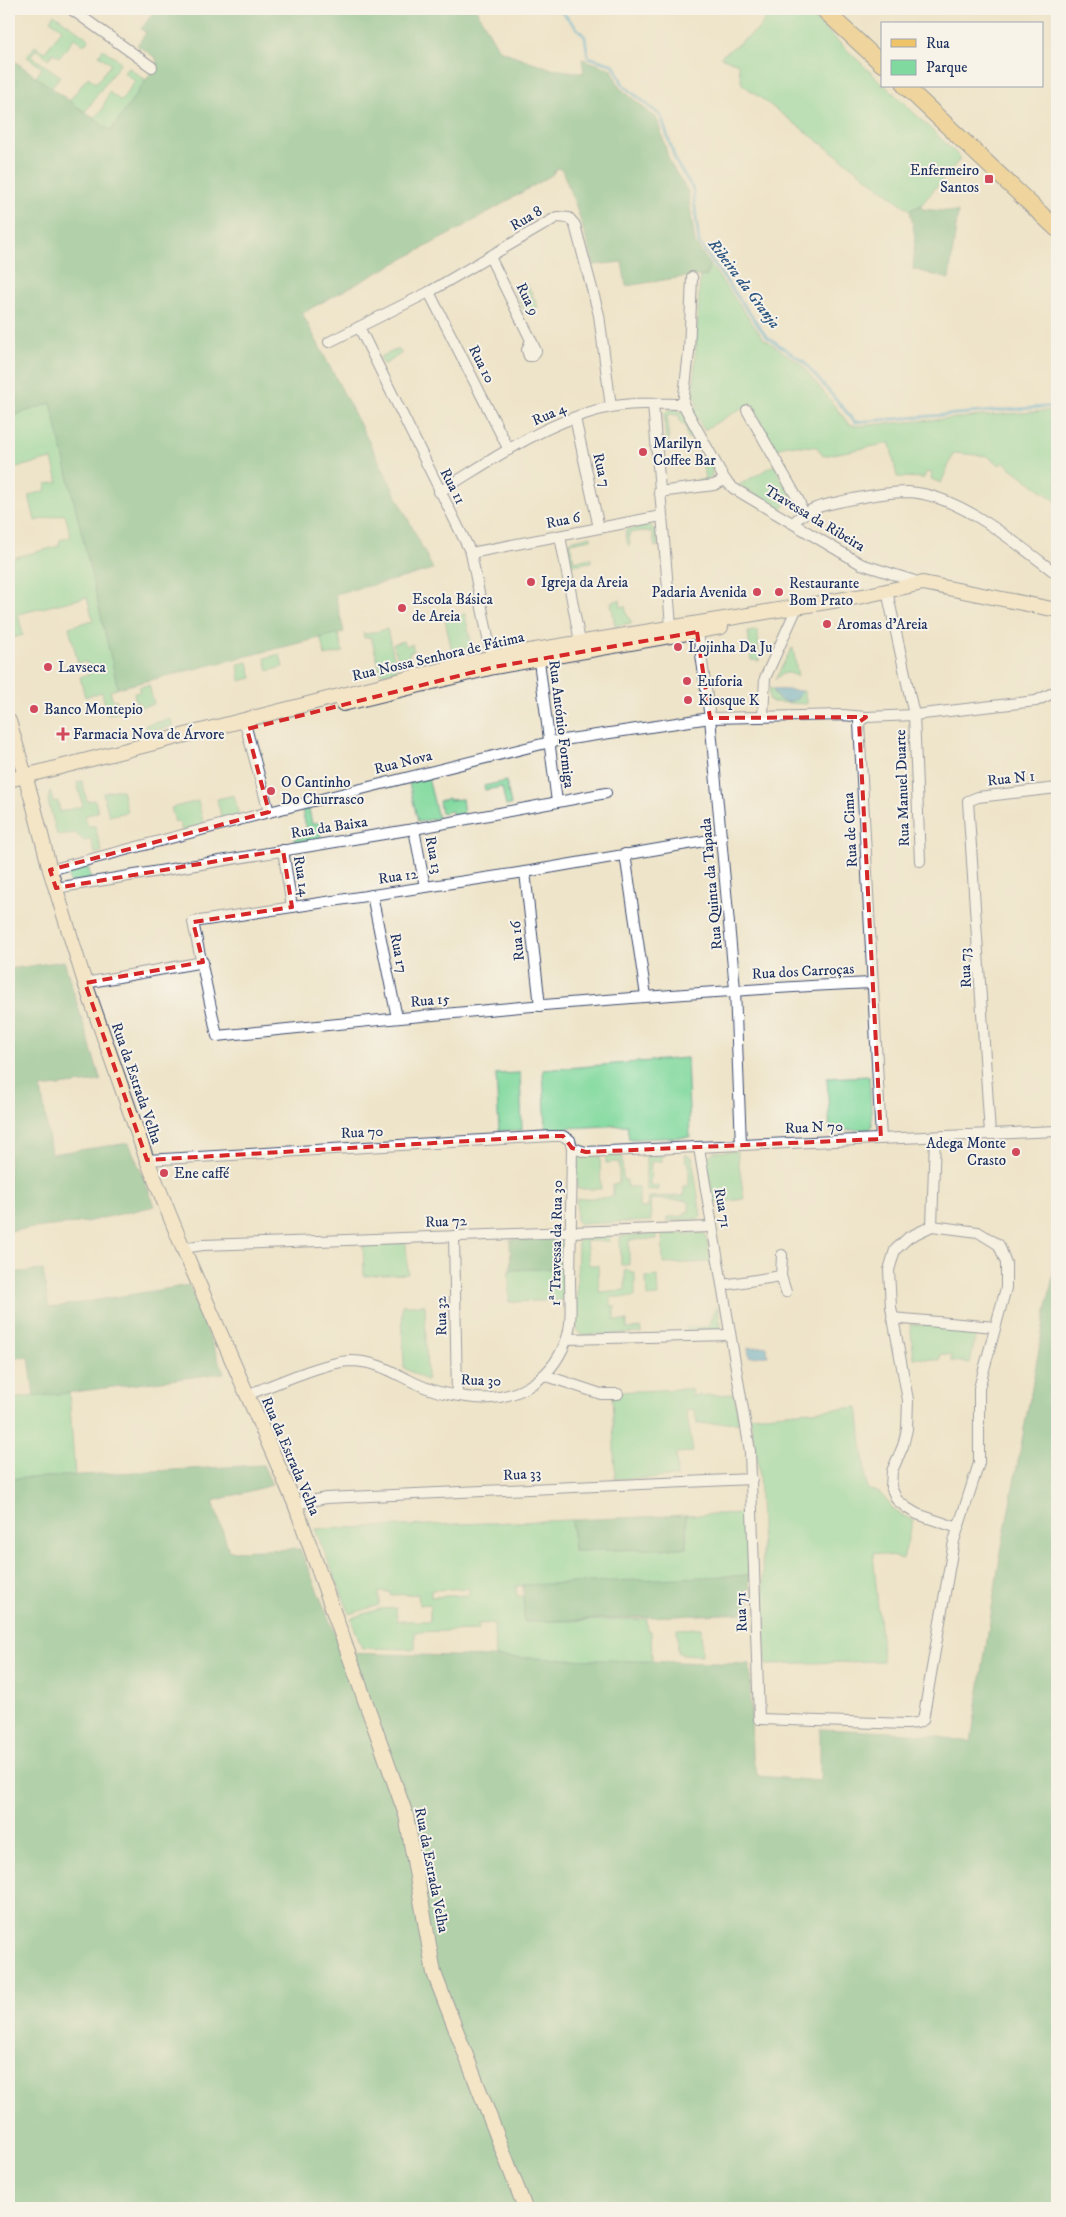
<svg xmlns="http://www.w3.org/2000/svg" width="1066" height="2217" viewBox="0 0 1066 2217" font-family="'IM FELL DW Pica',serif">
<style>
.green{fill:#80d99e;stroke:#4e847e;fill-rule:evenodd}
.forest{fill:#68b985;stroke:#427472}
.water{fill:#54abd1;stroke:#386d98}
.lines{fill:none;stroke-linecap:round;stroke-linejoin:round}
.stream{stroke:#54abd1;stroke-width:3}
.street-casing{stroke:#3b4a6e;stroke-width:12}
.secondary-casing{stroke:#3b4a6e;stroke-width:16}
.primary-casing{stroke:#3b4a6e;stroke-width:18}
.street{stroke:#fff;stroke-width:10}
.secondary{stroke:#f9e7c3;stroke-width:14}
.primary{stroke:#efc469;stroke-width:16}
.marked{fill:none;stroke:#d62828;stroke-width:4;stroke-dasharray:10 6;stroke-linejoin:round}
.poi-dot{fill:#d1495b;stroke:#f7f3e8;stroke-width:2}
.labels{text-anchor:middle;stroke-width:4;stroke-linejoin:round;paint-order:stroke}
.poi-label{font-size:15px;fill:#1b2f5e;stroke:#f7f3e8;text-anchor:start}
.street-label{font-size:15px;fill:#1b2f5e;stroke:#f7f3e8}
.water-label{font-size:16px;font-style:italic;fill:#2c5480;stroke:#f7f3e8}
</style>
<rect width="100%" height="100%" fill="#f7f3e8"/>
<filter id="ink" filterUnits="userSpaceOnUse"><feTurbulence type="fractalNoise" baseFrequency=".02" numOctaves="2"/><feDisplacementMap in="SourceGraphic" scale="10" xChannelSelector="R" yChannelSelector="G"/><feConvolveMatrix kernelMatrix="1 2 1 2 8 2 1 2 1" color-interpolation-filters="sRGB"/></filter>
<filter id="wash" filterUnits="userSpaceOnUse"><feTurbulence type="fractalNoise" baseFrequency=".0096" numOctaves="4" result="noise"/><feDisplacementMap in="SourceGraphic" scale="20" xChannelSelector="R" yChannelSelector="G"/><feGaussianBlur stdDeviation="1.12" result="paint"/><feColorMatrix in="noise" values="0 0 0 0 0 0 0 0 0 0 0 0 0 0 0 0 0 1.4 0 .05"/><feComposite in="paint" operator="in"/></filter>
<g filter="url(#wash)">
<rect width="100%" height="100%" fill="#eee4c9"/>
<g class="green">
<path d="M770,9H804L882,83V86H886L961,158L921,205L910,210L742,84L738,64L720,57L760,28Z"/>
<path d="M54,14L89,39L84,45L74,38L60,57L53,53L49,59L36,49L31,56L60,76L51,88L36,77L42,68L27,57L35,46L45,52L62,29L50,20Z"/>
<path d="M103,49L121,62L85,112L69,101L88,77L96,83L111,64L99,55Z"/>
<path d="M128,67L146,80L111,132L93,118L102,110L109,92L121,101L135,81L124,73Z"/>
<path d="M709,263L763,338L801,364L849,424L856,426L1057,410V502L1003,462L1000,465L987,456L954,453L941,483L931,479L932,473L926,472L924,478L897,477L890,443L823,456L817,447L787,445L775,450L751,403L704,430L691,408L697,407L696,397H693L700,277L707,276Z"/>
<path d="M526,284L533,294L519,300L514,289Z"/>
<path d="M533,296L538,307L525,313L520,302Z"/>
<path d="M398,349L402,353L384,365L380,357Z"/>
<path d="M51,403L118,688L110,691L113,700L116,699L120,712L107,715L102,692L85,697L80,677L90,674L87,662L78,663L69,627L93,620L87,597L18,614L23,635L9,639V559L59,546L60,540L71,537L65,514L35,521L29,495L45,491L46,484L58,482L52,459L9,469V417Z"/>
<path d="M673,409L683,412L697,437L687,438L686,427L680,422L679,415H667L669,445H666L664,414L668,410Z"/>
<path d="M706,454C711,464 717,473 706,482H696V480L705,479L701,456Z"/>
<path d="M774,465L792,497L781,510L739,485Z"/>
<path d="M649,525L657,531L658,546L655,547L652,532L643,531L629,533L630,545H628L625,530Z"/>
<path d="M591,536V539L570,543L574,561L591,558V562L572,565L568,543L570,541Z"/>
<path d="M620,600L621,607L625,606L627,615L632,623L615,626L611,602Z"/>
<path d="M465,614L472,647L452,652L445,619Z"/>
<path d="M387,629L397,670L381,674L371,637L364,638L363,633L367,634Z"/>
<path d="M758,630L759,661L751,660L748,632Z"/>
<path d="M338,633L343,652L325,656L320,637Z"/>
<path d="M403,641L407,646L412,644L414,651L409,652L410,656L398,659L393,644Z"/>
<path d="M793,648L798,677C789,671 782,672 775,680L791,649Z"/>
<path d="M280,654L283,667L268,671L265,658Z"/>
<path d="M248,662L252,678L240,681L238,664Z"/>
<path d="M149,685L154,704L141,707L140,702L136,703L134,693L140,692L139,687Z"/>
<path d="M769,688L773,689L775,696L801,693L802,691H804L807,704L772,702L769,699Z"/>
<path d="M171,719L173,726L147,732L145,725Z"/>
<path d="M428,778L438,818L418,822L409,783Z"/>
<path d="M82,781L87,801L95,800L98,812L84,816L88,826H95L102,852L95,854L91,840L84,841L75,833L57,835L48,801L50,791L53,802L58,801L60,812L83,806L77,782Z"/>
<path d="M506,781L511,805L506,806L502,787L485,790L484,786Z"/>
<path d="M115,790H122L127,812L109,816L103,793Z"/>
<path d="M234,795L239,816L222,821L217,799Z"/>
<path d="M449,798V800L462,799L464,814L453,816L452,811L441,813L439,801Z"/>
<path d="M198,801L204,825L182,831L179,821L175,822L171,808Z"/>
<path d="M309,809L312,824L325,821L326,828L320,830L321,838L295,843L294,839L308,835L302,810Z"/>
<path d="M88,866L91,879L70,883L67,871Z"/>
<path d="M687,1058L690,1137L629,1139L627,1125L546,1129L543,1070Z"/>
<path d="M520,1073L522,1130L499,1131L496,1074Z"/>
<path d="M869,1076L872,1126L870,1129L830,1131L827,1078Z"/>
<path d="M737,1151L744,1199L714,1203L706,1160L713,1152Z"/>
<path d="M685,1154L692,1157L701,1217L698,1219L667,1221V1217L685,1216V1212H689V1201L650,1199L651,1221L580,1224L576,1220L577,1199L613,1197V1184L619,1183V1162L606,1163V1156H622L623,1180H627V1187H639V1208H648V1197L684,1196V1186H689V1163L686,1162Z"/>
<path d="M646,1155H662V1161L651,1162L650,1185L658,1186V1190H646Z"/>
<path d="M580,1156H600L601,1189H577V1160Z"/>
<path d="M703,1233L706,1235L711,1262L663,1264L662,1234Z"/>
<path d="M657,1234V1239L629,1240V1265H621L620,1236Z"/>
<path d="M609,1236L610,1241H586L589,1265H598L599,1292L625,1290V1270H629L630,1273H635V1297H611V1306H615V1321H627V1329L642,1328V1333L581,1335L576,1330L578,1240L580,1237Z"/>
<path d="M406,1243L408,1274L364,1276L363,1245Z"/>
<path d="M564,1268V1300L509,1302V1270Z"/>
<path d="M657,1276L658,1296L647,1297L646,1277Z"/>
<path d="M402,1305H425L427,1381L404,1368Z"/>
<path d="M715,1308H718L721,1327L718,1330L686,1331V1327H706L710,1324Z"/>
<path d="M910,1324L977,1330L970,1363L951,1361L952,1355L941,1354L940,1360L914,1358Z"/>
<path d="M685,1389H691L692,1396L734,1394L739,1422L697,1424L695,1410H686L693,1452L676,1453L677,1477L615,1479L612,1392Z"/>
<path d="M69,1392L75,1476L9,1479V1399Z"/>
<path d="M858,1407L867,1489L880,1493L897,1513L913,1520L903,1559L873,1552L883,1661L766,1664L759,1471L750,1416Z"/>
<path d="M746,1513L749,1575L516,1586L517,1596H523L524,1622L647,1619L648,1631H651L652,1662L495,1657L494,1623L478,1624V1630L415,1632V1649L362,1648L351,1618L380,1609L396,1608L397,1621H430V1604L419,1605L418,1594L391,1595V1592H379V1605L350,1614L315,1529L572,1520L574,1551L687,1548L686,1515ZM469,1588V1595L431,1597V1590Z"/>
<path d="M701,1628L702,1655L681,1654L678,1652L677,1629Z"/>
</g>
<g class="forest">
<path d="M156,9H476L499,50L552,69L584,73L582,59L612,69L619,87L657,119L670,163L688,192L695,243L709,263L707,276L684,277L626,286L622,262L594,265L576,206L562,170L557,168L552,175L461,228L302,313L381,465L433,569L402,578L335,594L344,632L118,688L51,403L9,417V57L111,131L157,64L156,58L137,45L146,33L141,29Z"/>
<path d="M921,205L922,209L958,212L949,279L913,269L915,237L910,210Z"/>
<path d="M64,961L101,1081L41,1088L51,1154L129,1143L155,1206L86,1222L9,1231V969Z"/>
<path d="M560,1238L563,1241L564,1268L511,1270L510,1240Z"/>
<path d="M1055,1264H1057V2208H9V1479L263,1465L272,1485L213,1501L229,1551L300,1549L343,1653L750,1664L752,1756L758,1776L820,1781V1729L914,1733L971,1742L1000,1557Z"/>
<path d="M43,1270L49,1308L189,1285L224,1373L34,1397L29,1357L9,1359V1273Z"/>
<path d="M686,1515L687,1548L574,1551L572,1520Z"/>
<path d="M749,1575L750,1613L524,1622L523,1585Z"/>
</g>
<g class="water">
<path d="M773,689L802,691L797,699L787,702L778,699Z"/>
<path d="M767,1346L768,1356L749,1357L748,1348Z"/>
</g>
<g class="lines">
<path class="stream" d="M556,9L564,14L585,37L588,57L614,65L623,85L661,116L676,162L693,189L699,243L766,336L804,362L855,422L1057,406"/>
</g>
</g>
<g filter="url(#ink)">
<g class="lines">
<defs>
<g id="street">
<path d="M71,9L152,67"/>
<path d="M490,257L531,340L536,351L533,356H529L527,350L531,340"/>
<path d="M429,292L509,450"/>
<path d="M359,327L471,553L493,663"/>
<path d="M329,342L429,292L557,217L569,218L575,225L599,315L611,407"/>
<path d="M653,404L671,626"/>
<path d="M683,404L725,480L733,488L861,564L921,583"/>
<path d="M683,404L689,352L692,277"/>
<path d="M747,410L799,501L803,513"/>
<path d="M575,418L599,528"/>
<path d="M439,492C492,460 549,419 611,407C634,402 659,404 683,404"/>
<path d="M659,492L714,485L725,480"/>
<path d="M793,523C810,506 825,505 848,500C867,496 888,492 908,492C959,494 1018,545 1057,574"/>
<path d="M560,536L580,642"/>
<path d="M471,553L661,516"/>
<path d="M887,591L914,715L920,861"/>
<path d="M697,626L710,718L735,989L741,1145"/>
<path d="M538,653L557,802"/>
<path d="M763,716L765,678L795,612"/>
<path d="M244,720L269,812"/>
<path d="M414,829L425,887"/>
<path d="M722,838L525,872L193,922L217,1036C435,1014 653,993 872,983"/>
<path d="M283,850L292,907"/>
<path d="M625,854L646,996"/>
<path d="M50,870L269,812L550,742L710,718L843,715L866,717"/>
<path d="M525,872L540,1006"/>
<path d="M56,888L414,829L606,793"/>
<path d="M372,895L397,1018"/>
<path d="M85,983L203,962"/>
<path d="M990,1134L968,801L978,797L1057,788"/>
<path d="M881,1139L859,722L866,717L914,715L1036,701L1057,691"/>
<path d="M572,1148L586,1152L1057,1131"/>
<path d="M699,1148L750,1451L759,1719L907,1724L917,1723L923,1720L954,1541L979,1463V1388L1006,1288V1263L999,1245L978,1232L932,1226L909,1237L895,1250L889,1270L891,1307L908,1400L907,1429L903,1446L892,1471L891,1487L897,1500L907,1508L917,1514L958,1528"/>
<path d="M147,1160L552,1136H563L570,1140L572,1148C571,1192 571,1236 570,1280C570,1299 573,1323 566,1341C550,1383 511,1404 466,1397C449,1395 431,1391 415,1383C392,1372 379,1362 352,1361C327,1361 273,1385 247,1395"/>
<path d="M932,1226L935,1137"/>
<path d="M454,1236L457,1395"/>
<path d="M183,1248L203,1245L711,1227"/>
<path d="M781,1276L786,1292"/>
<path d="M723,1285L781,1276L782,1255"/>
<path d="M892,1318L995,1327"/>
<path d="M567,1339L729,1335"/>
<path d="M544,1375L601,1394H618"/>
<path d="M295,1504L326,1498L752,1479"/>
</g>
<g id="secondary">
<path d="M343,704L494,667L721,627"/>
<path d="M9,721L33,803L50,870L85,983L147,1160L183,1248L295,1504L406,1815L434,1973L525,2208"/>
<path d="M9,780L492,657L863,596L923,583L1057,610"/>
</g>
<g id="primary">
<path d="M823,9L882,64"/>
<path d="M905,86L1057,229"/>
</g>
</defs>
<use href="#street" class="street-casing"/>
<use href="#secondary" class="secondary-casing"/>
<use href="#primary" class="primary-casing"/>
<use href="#street" class="street"/>
<use href="#secondary" class="secondary"/>
<use href="#primary" class="primary"/>
</g>
</g>
<path d="M0 0H1066V2217H0ZM697,632L710,718L866,717L859,722L881,1139L586,1152L572,1148L563,1136H552L147,1160L85,983L203,962L193,922L292,907L283,850L56,888L50,870L269,812L247,729L494,667Z" fill="#eee4c9" fill-opacity=".55" fill-rule="evenodd"/>
<path class="marked" d="M697,632L710,718L866,717L859,722L881,1139L586,1152L572,1148L563,1136H552L147,1160L85,983L203,962L193,922L292,907L283,850L56,888L50,870L269,812L247,729L494,667Z"/>
<g class="poi-dot">
<rect x="984" y="174" width="10" height="10" rx="2.5"/>
<circle cx="643" cy="452" r="5"/>
<circle cx="531" cy="582" r="5"/>
<circle cx="757" cy="592" r="5"/>
<circle cx="779" cy="592" r="5"/>
<circle cx="402" cy="608" r="5"/>
<circle cx="827" cy="624" r="5"/>
<circle cx="678" cy="647" r="5"/>
<circle cx="48" cy="667" r="5"/>
<circle cx="687" cy="681" r="5"/>
<circle cx="688" cy="700" r="5"/>
<circle cx="34" cy="709" r="5"/>
<path d="M60.5 726.5h5v5h5v5h-5v5h-5v-5h-5v-5h5z"/>
<circle cx="271" cy="791" r="5"/>
<circle cx="1016" cy="1152" r="5"/>
<circle cx="164" cy="1173" r="5"/>
</g>
<g class="labels">
<g class="poi-label">
<text x="979" y="175" text-anchor="end">Enfermeiro<tspan x="979" dy="17">Santos</tspan></text>
<text x="653" y="448">Marilyn<tspan x="653" dy="17">Coffee Bar</tspan></text>
<text x="541" y="587">Igreja da Areia</text>
<text x="789" y="588">Restaurante<tspan x="789" dy="17">Bom Prato</tspan></text>
<text x="747" y="597" text-anchor="end">Padaria Avenida</text>
<text x="412" y="604">Escola Básica<tspan x="412" dy="17">de Areia</tspan></text>
<text x="837" y="629">Aromas d'Areia</text>
<text x="688" y="652">Lojinha Da Ju</text>
<text x="58" y="672">Lavseca</text>
<text x="697" y="686">Euforia</text>
<text x="698" y="705">Kiosque K</text>
<text x="44" y="714">Banco Montepio</text>
<text x="73" y="739">Farmacia Nova de Árvore</text>
<text x="281" y="787">O Cantinho<tspan x="281" dy="17">Do Churrasco</tspan></text>
<text x="1006" y="1148" text-anchor="end">Adega Monte<tspan x="1006" dy="17">Crasto</tspan></text>
<text x="174" y="1178">Ene caffé</text>
</g>
<g class="street-label">
<text transform="translate(526 218) rotate(-31)" y="5">Rua 8</text>
<text transform="translate(528 299) rotate(64)" y="5">Rua 9</text>
<text transform="translate(482 364) rotate(63)" y="5">Rua 10</text>
<text transform="translate(549 414) rotate(-24)" y="5">Rua 4</text>
<text transform="translate(602 470) rotate(77)" y="5">Rua 7</text>
<text transform="translate(453 486) rotate(63)" y="5">Rua 11</text>
<text transform="translate(815 518) rotate(31)" y="5">Travessa da Ribeira</text>
<text transform="translate(563 520) rotate(-11)" y="5">Rua 6</text>
<text transform="translate(438 656) rotate(-13)" y="5">Rua Nossa Senhora de Fátima</text>
<text transform="translate(562 724) rotate(83)" y="5">Rua António Formiga</text>
<text transform="translate(403 762) rotate(-14)" y="5">Rua Nova</text>
<text transform="translate(1011 778) rotate(-6)" y="5">Rua N 1</text>
<text transform="translate(902 788) rotate(-92)" y="5">Rua Manuel Duarte</text>
<text transform="translate(329 827) rotate(-9)" y="5">Rua da Baixa</text>
<text transform="translate(850 830) rotate(-93)" y="5">Rua de Cima</text>
<text transform="translate(434 855) rotate(79)" y="5">Rua 13</text>
<text transform="translate(302 876) rotate(81)" y="5">Rua 14</text>
<text transform="translate(398 876) rotate(-8)" y="5">Rua 12</text>
<text transform="translate(711 884) rotate(-95)" y="5">Rua Quinta da Tapada</text>
<text transform="translate(517 941) rotate(-96)" y="5">Rua 16</text>
<text transform="translate(399 953) rotate(79)" y="5">Rua 17</text>
<text transform="translate(965 968) rotate(-93)" y="5">Rua 73</text>
<text transform="translate(803 971) rotate(-3)" y="5">Rua dos Carroças</text>
<text transform="translate(430 1000) rotate(-5)" y="5">Rua 15</text>
<text transform="translate(137 1083) rotate(71)" y="5">Rua da Estrada Velha</text>
<text transform="translate(814 1127) rotate(-2)" y="5">Rua N 70</text>
<text transform="translate(362 1132) rotate(-3)" y="5">Rua 70</text>
<text transform="translate(723 1208) rotate(80)" y="5">Rua 71</text>
<text transform="translate(446 1221) rotate(-2)" y="5">Rua 72</text>
<text transform="translate(556 1243) rotate(-89)" y="5">1ª Travessa da Rua 30</text>
<text transform="translate(441 1316) rotate(-91)" y="5">Rua 32</text>
<text transform="translate(481 1380) rotate(2)" y="5">Rua 30</text>
<text transform="translate(291 1456) rotate(67)" y="5">Rua da Estrada Velha</text>
<text transform="translate(522 1474) rotate(-3)" y="5">Rua 33</text>
<text transform="translate(741 1612) rotate(-92)" y="5">Rua 71</text>
<text transform="translate(432 1870) rotate(79)" y="5">Rua da Estrada Velha</text>
</g>
<g class="water-label">
<text transform="translate(745 283) rotate(53)" y="6">Ribeira da Granja</text>
</g>
</g>
<rect width="1066" height="2217" fill="none" stroke="#f7f3e8" stroke-width="30"/>
<rect x="881" y="22" width="162" height="65" fill="#f7f3e8" stroke="#9fa5b1"/>
<rect x="891" y="39" width="25" height="8" fill="#efc469" stroke="#9fa5b1"/>
<text x="926" y="48" font-size="15" fill="#1b2f5e">Rua</text>
<rect x="891" y="60" width="25" height="15" fill="#80d99e" stroke="#9fa5b1"/>
<text x="926" y="72" font-size="15" fill="#1b2f5e">Parque</text>
</svg>
